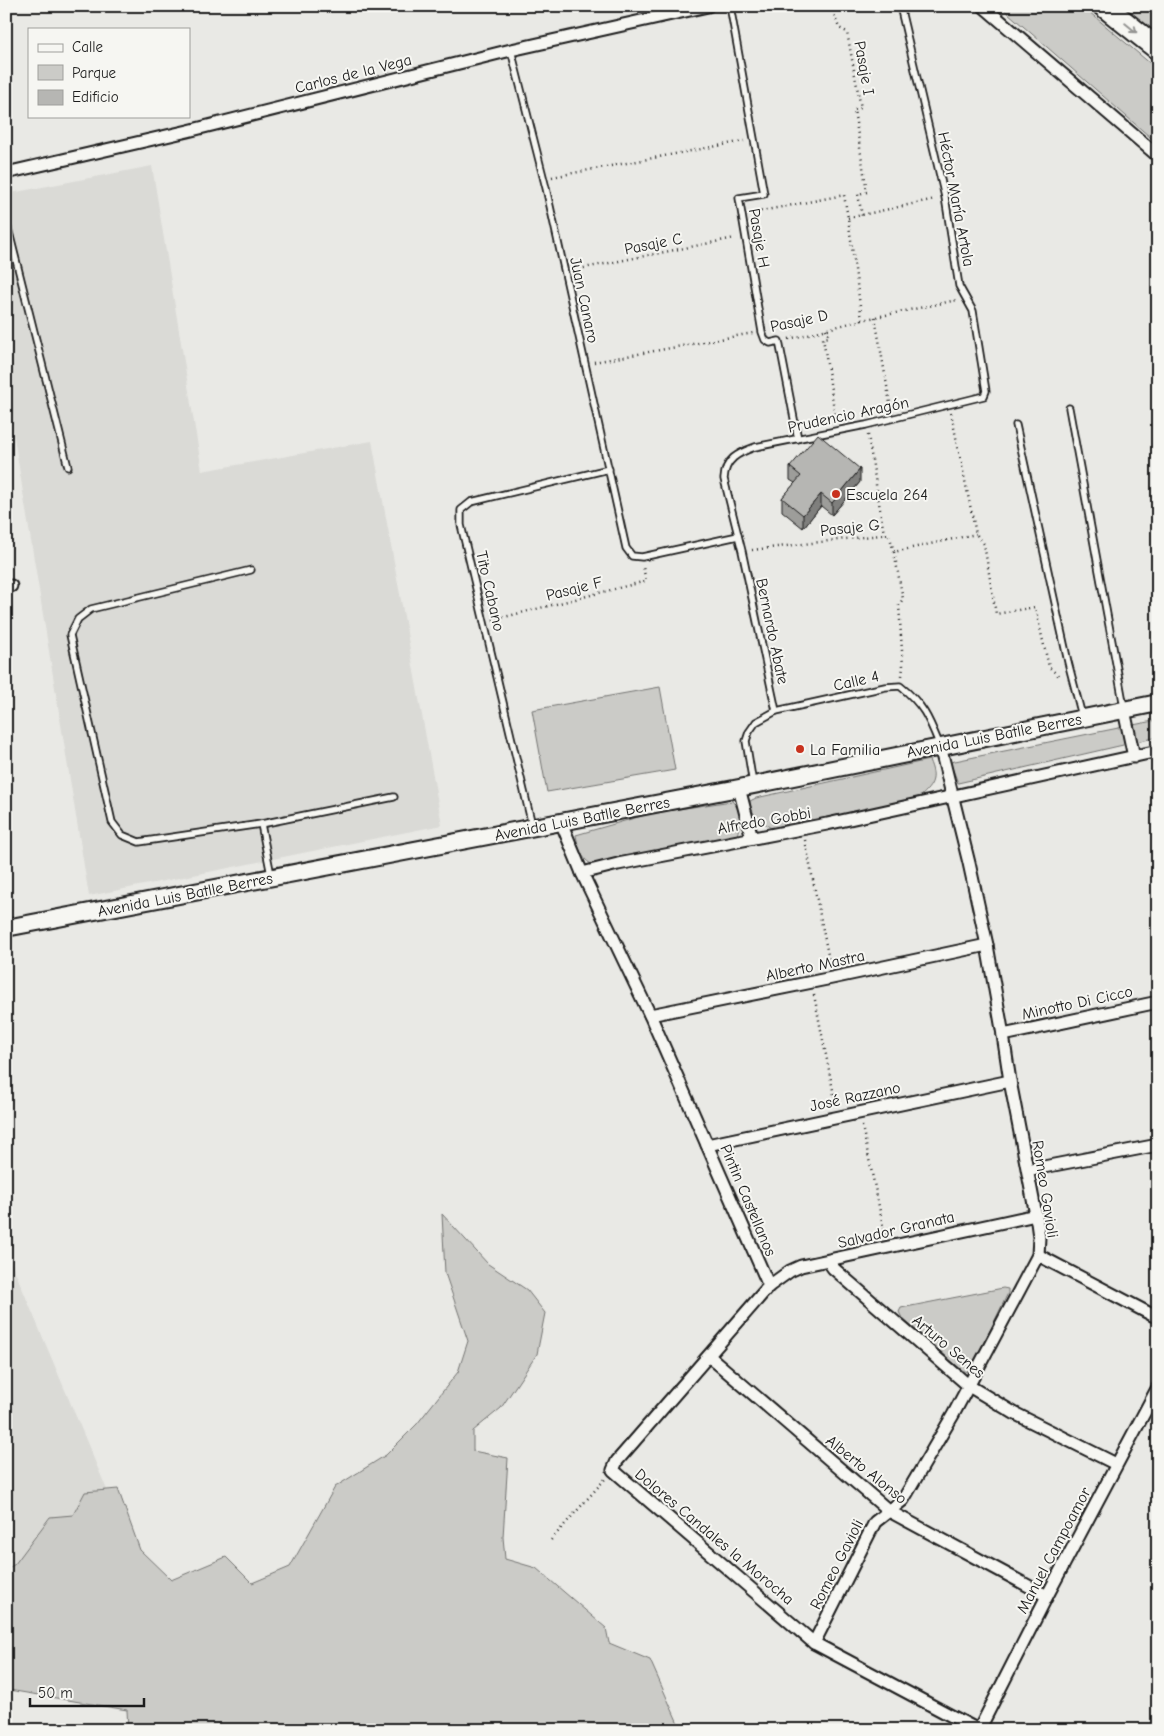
<svg xmlns="http://www.w3.org/2000/svg" width="1164" height="1736" viewBox="0 0 1164 1736" font-family="'Comic Neue',sans-serif">
<style>
.built{fill:#dadad6}
.green{fill:#cbcbc7;stroke:#747472}
.lines{fill:none;stroke-linecap:round;stroke-linejoin:round}
.lane-casing{stroke:#1c1c1c;stroke-width:9}
.street-casing{stroke:#1c1c1c;stroke-width:15}
.secondary-casing{stroke:#1c1c1c;stroke-width:20}
.highway-casing{stroke:#1c1c1c;stroke-width:25}
.path{stroke:#1c1c1c;stroke-width:2.5;stroke-dasharray:1 4;stroke-linecap:butt}
.lane{stroke:#f6f6f2;stroke-width:5.5}
.street{stroke:#f6f6f2;stroke-width:11}
.secondary{stroke:#f6f6f2;stroke-width:16}
.highway{stroke:#f6f6f2;stroke-width:21}
.wall{fill:#9d9d9a;stroke:#1c1c1c}
.shaded-wall{fill:#7f7f7d;stroke:#1c1c1c}
.building{fill:#b6b6b3;stroke:#1c1c1c}
.oneway{stroke:#949492}
.poi-dot{fill:#c8321e;stroke:#f6f6f2;stroke-width:2}
.labels{text-anchor:middle;stroke-width:4;stroke-linejoin:round;paint-order:stroke}
.street-label{font-size:16px;fill:#1c1c1c;stroke:#f6f6f2}
.poi-label{font-size:16px;fill:#1c1c1c;stroke:#f6f6f2;text-anchor:start}
</style>
<rect width="100%" height="100%" fill="#e9e9e5"/>
<filter id="ink" filterUnits="userSpaceOnUse"><feTurbulence type="fractalNoise" baseFrequency=".02" numOctaves="2"/><feDisplacementMap in="SourceGraphic" scale="10" xChannelSelector="R" yChannelSelector="G"/><feConvolveMatrix kernelMatrix="1 2 1 2 8 2 1 2 1" color-interpolation-filters="sRGB"/></filter>
<g filter="url(#ink)">
<g class="built">
<path d="M152,166L202,471L372,441L442,825L89,896L6,388V194Z"/>
<path d="M6,1250L110,1497L6,1579Z"/>
</g>
<g class="green">
<path d="M1000,6H1082L1158,70V144Z"/>
<path d="M1116,6H1154L1158,9V39Z"/>
<path d="M660,687L675,770L547,792L532,710Z"/>
<path d="M1158,720V737L958,783L950,762Z"/>
<path d="M929,760C938,780 932,786 917,800L771,828C762,822 749,813 750,801L756,798Z"/>
<path d="M732,801C742,812 741,822 737,835L591,864C581,858 578,847 576,835L652,813Z"/>
<path d="M442,1214L488,1264L527,1290L545,1313L537,1354L501,1408L473,1431V1451L508,1458L503,1537L505,1559L536,1568L606,1628L609,1643L650,1660L681,1730H128L127,1710L9,1690L6,1664V1570L15,1564L50,1517L73,1515L85,1492L118,1489L140,1550L171,1580L226,1557L252,1583L290,1567L335,1487L386,1455L417,1424L458,1372L468,1341L445,1273Z"/>
<path d="M1003,1288L1008,1289V1293L971,1370L967,1372L962,1370L902,1318L899,1312L901,1308Z"/>
</g>
<g class="lines">
<defs>
<g id="lane">
<path d="M730,6L764,194L739,198L762,332L765,340L770,343L779,341L798,439"/>
<path d="M511,50L546,188L626,548L632,556L642,557L738,536"/>
<path d="M6,220L68,467"/>
<path d="M1069,408L1124,707"/>
<path d="M1016,425L1068,662L1082,716"/>
<path d="M251,570L91,609L78,619L70,635L112,822L122,835L139,842L261,824L394,797"/>
<path d="M776,711L885,687L900,686C924,705 929,719 940,746"/>
<path d="M753,784L746,741L749,732L756,722L776,711L742,551L724,479C725,459 738,453 755,447L866,425L984,396L986,391L973,311L959,286L945,197L900,6"/>
<path d="M261,824L271,875"/>
<path d="M532,825L461,525V510L471,502L609,469"/>
</g>
<g id="street">
<path d="M983,6L1158,156"/>
<path d="M6,173L188,131L511,50L708,6"/>
<path d="M6,587L11,586"/>
<path d="M1124,710L1134,757"/>
<path d="M739,788L752,838"/>
<path d="M561,822L582,873L650,1015L769,1286L617,1461L613,1470L814,1643L978,1730"/>
<path d="M582,873L618,864L827,824L1158,751"/>
<path d="M650,1015L832,978L987,945"/>
<path d="M1003,1035L1158,1002"/>
<path d="M707,1145L1010,1081"/>
<path d="M1028,1170L1158,1145"/>
<path d="M1038,1255L1158,1318"/>
<path d="M828,1261L833,1268L969,1386L1014,1413L1116,1464"/>
<path d="M769,1286L790,1271L801,1266L1036,1215"/>
<path d="M709,1356L889,1511L1047,1596"/>
<path d="M814,1643L875,1522L903,1500L953,1415L1038,1255L1039,1237L1036,1215L1010,1081L1003,1035L987,945L969,863L940,746"/>
<path d="M979,1730L1047,1596L1158,1387"/>
</g>
<path id="secondary" d="M6,928L739,788L1158,703"/>
<path id="highway" d="M1104,6L1158,49"/>
</defs>
<use href="#lane" class="lane-casing"/>
<use href="#street" class="street-casing"/>
<use href="#secondary" class="secondary-casing"/>
<use href="#highway" class="highway-casing"/>
<g class="path">
<path d="M831,6L839,28L847,32L861,108L854,110L867,192L858,194L862,216"/>
<path d="M552,177L744,141"/>
<path d="M751,213L844,195L848,218L862,320"/>
<path d="M848,218L935,199"/>
<path d="M574,270L735,238"/>
<path d="M875,317L891,409"/>
<path d="M826,329L829,337L823,338L836,422"/>
<path d="M789,339L862,320L957,300"/>
<path d="M594,362L753,333"/>
<path d="M951,413L976,534L984,544L996,614L1035,607L1049,667L1061,678"/>
<path d="M868,435L884,534"/>
<path d="M752,550L889,534L894,552L976,534"/>
<path d="M894,552L903,599L899,605L903,666L902,676"/>
<path d="M493,620L646,581L643,567"/>
<path d="M805,840L830,965"/>
<path d="M814,995L836,1105"/>
<path d="M862,1126L885,1235"/>
<path d="M551,1540L605,1479"/>
</g>
<use href="#lane" class="lane"/>
<use href="#street" class="street"/>
<use href="#secondary" class="secondary"/>
<use href="#highway" class="highway"/>
</g>
<path class="wall" d="M790,467L860,482L832,515L821,506L803,528L782,511V498L795,483L790,480Z"/>
<g class="shaded-wall">
<path d="M860,469V482L832,515V503Z"/>
<path d="M821,494V506L803,528V515Z"/>
</g>
<path class="building" d="M818,434L860,469L832,503L821,494L803,515L782,498L801,476L790,467Z"/>
<defs><path id="oneway-shaft" d="M-6 0H5M1.5-3L5.5 0L1.5 3" fill="none" stroke-width="1.6" stroke-linecap="round" stroke-linejoin="round" transform="scale(1.25)"/></defs>
<use class="oneway" href="#oneway-shaft" transform="translate(1131 28) rotate(39)"/>
</g>
<g class="poi-dot">
<circle cx="836" cy="494" r="5"/>
<circle cx="800" cy="749" r="5"/>
</g>
<g class="labels">
<g class="street-label">
<text transform="translate(865 68) rotate(80)" y="6">Pasaje I</text>
<text transform="translate(353 73) rotate(-14)" y="6">Carlos de la Vega</text>
<text transform="translate(957 199) rotate(79)" y="6">Héctor María Artola</text>
<text transform="translate(760 238) rotate(80)" y="6">Pasaje H</text>
<text transform="translate(653 243) rotate(-11)" y="6">Pasaje C</text>
<text transform="translate(585 300) rotate(78)" y="6">Juan Canaro</text>
<text transform="translate(799 320) rotate(-12)" y="6">Pasaje D</text>
<text transform="translate(848 414) rotate(-12)" y="6">Prudencio Aragón</text>
<text transform="translate(850 527) rotate(-6)" y="6">Pasaje G</text>
<text transform="translate(574 588) rotate(-14)" y="6">Pasaje F</text>
<text transform="translate(491 591) rotate(77)" y="6">Tito Cabano</text>
<text transform="translate(773 631) rotate(78)" y="6">Bernardo Abate</text>
<text transform="translate(856 680) rotate(-13)" y="6">Calle 4</text>
<text transform="translate(994 735) rotate(-11)" y="6">Avenida Luis Batlle Berres</text>
<text transform="translate(582 818) rotate(-11)" y="6">Avenida Luis Batlle Berres</text>
<text transform="translate(764 820) rotate(-10)" y="6">Alfredo Gobbi</text>
<text transform="translate(185 894) rotate(-11)" y="6">Avenida Luis Batlle Berres</text>
<text transform="translate(815 965) rotate(-12)" y="6">Alberto Mastra</text>
<text transform="translate(1077 1002) rotate(-12)" y="6">Minotto Di Cicco</text>
<text transform="translate(855 1096) rotate(-12)" y="6">José Razzano</text>
<text transform="translate(1046 1189) rotate(81)" y="6">Romeo Gavioli</text>
<text transform="translate(749 1200) rotate(67)" y="6">Pintin Castellanos</text>
<text transform="translate(896 1229) rotate(-13)" y="6">Salvador Granata</text>
<text transform="translate(949 1346) rotate(40)" y="6">Arturo Senes</text>
<text transform="translate(867 1469) rotate(39)" y="6">Alberto Alonso</text>
<text transform="translate(715 1536) rotate(40)" y="6">Dolores Candales la Morocha</text>
<text transform="translate(1053 1550) rotate(-62)" y="6">Manuel Campoamor</text>
<text transform="translate(836 1564) rotate(-63)" y="6">Romeo Gavioli</text>
</g>
<g class="poi-label">
<text x="846" y="500">Escuela 264</text>
<text x="810" y="755">La Familia</text>
</g>
</g>
<rect width="1164" height="1736" fill="none" stroke="#f6f6f2" stroke-width="25"/>
<rect x="12" y="12" width="1139" height="1711" fill="none" stroke="#1c1c1c" stroke-width="2" filter="url(#ink)"/>
<rect x="28" y="28" width="162" height="90" fill="#f6f6f2" stroke="#9f9f9c"/>
<rect x="38" y="44" width="25" height="8" fill="#f6f6f2" stroke="#9f9f9c"/>
<text x="72" y="52" font-size="15" fill="#1c1c1c">Calle</text>
<rect x="38" y="65" width="25" height="15" fill="#cbcbc7" stroke="#9f9f9c"/>
<text x="72" y="78" font-size="15" fill="#1c1c1c">Parque</text>
<rect x="38" y="90" width="25" height="15" fill="#b6b6b3" stroke="#9f9f9c"/>
<text x="72" y="102" font-size="15" fill="#1c1c1c">Edificio</text>
<path d="M30 1698v8h114v-8" fill="none" stroke="#1c1c1c" stroke-width="2.5"/>
<text x="38" y="1698" font-size="15" fill="#1c1c1c" stroke="#f6f6f2" stroke-width="4" paint-order="stroke">50 m</text>
</svg>
